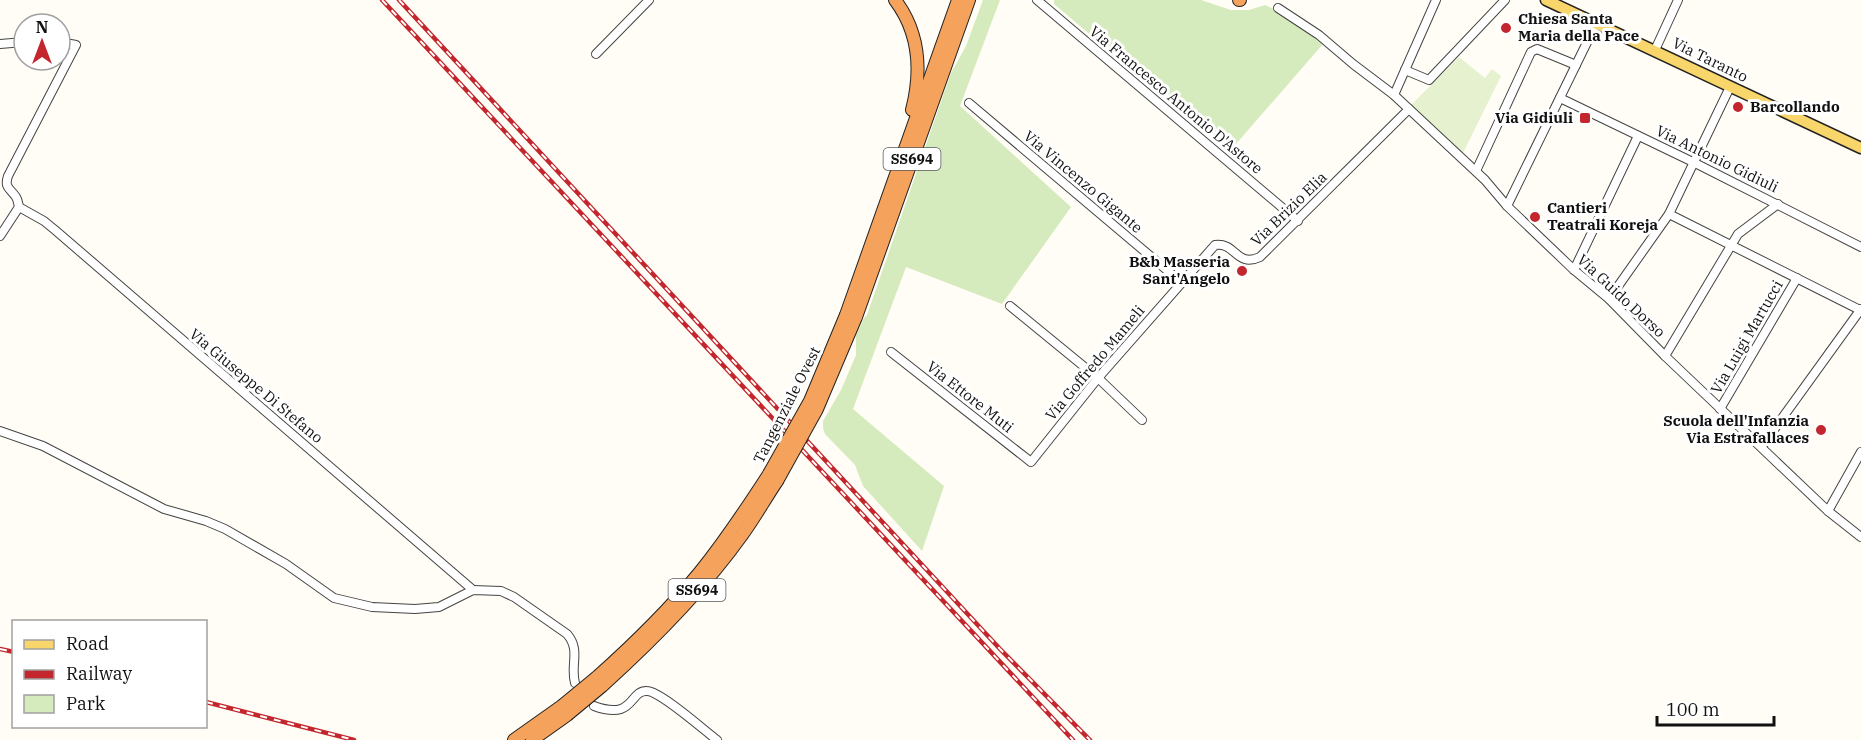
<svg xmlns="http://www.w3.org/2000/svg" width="1861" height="740" viewBox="0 0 1861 740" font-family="'IBM Plex Serif',serif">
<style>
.green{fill:#d5ebbd}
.pitch{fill:#e6f2cf}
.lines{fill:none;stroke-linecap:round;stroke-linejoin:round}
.minor-casing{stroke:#444;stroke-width:10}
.major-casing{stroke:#222;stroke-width:13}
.highway-casing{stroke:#222;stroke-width:14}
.minor{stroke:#fff;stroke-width:8}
.major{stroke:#f9d66b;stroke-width:10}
.highway{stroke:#f5a25d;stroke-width:12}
.rail-casing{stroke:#c4262e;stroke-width:4.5}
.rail{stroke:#fff;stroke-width:2;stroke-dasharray:7;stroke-linecap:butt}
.highway-bridge-casing{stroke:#222;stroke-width:14;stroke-linecap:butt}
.highway-bridge{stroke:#f5a25d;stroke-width:12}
.poi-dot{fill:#c4262e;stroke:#fff;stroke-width:2}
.labels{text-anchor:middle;stroke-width:6;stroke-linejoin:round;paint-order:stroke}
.shield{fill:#fff;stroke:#585858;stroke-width:1.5}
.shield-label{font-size:14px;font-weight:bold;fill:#111}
.poi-label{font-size:15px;font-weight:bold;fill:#111;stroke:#fff;text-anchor:start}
.street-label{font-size:15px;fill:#111;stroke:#fff}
</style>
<rect width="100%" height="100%" fill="#fffdf5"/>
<g class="green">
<path d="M983,0H1000L960,106L1071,207L1002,304L906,267L853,409L944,486L922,551L863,486L855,465L825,434L823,428V421L841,390L856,355V335L864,318L867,315L951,73L966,46Z"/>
<path d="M1054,0H1201L1231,10H1249L1265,5L1276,10L1323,44L1229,152L1054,4Z"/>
</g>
<path class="pitch" d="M1459,57L1485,78L1492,69L1501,76L1463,153L1411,105Z"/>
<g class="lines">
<defs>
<g id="minor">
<path d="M1037,0L1298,221"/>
<path d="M1278,8L1319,35L1353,64L1394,95L1485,180L1507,206L1574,270L1609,299L1665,356L1828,511L1861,537"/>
<path d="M0,44L24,42"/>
<path d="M1655,50L1678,0"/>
<path d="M596,54L649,0"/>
<path d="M1405,70L1429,80L1505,0"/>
<path d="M1394,95L1436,0"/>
<path d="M1560,98L1695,163L1861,247"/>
<path d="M969,103L1181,282"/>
<path d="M1476,171L1531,52L1537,49L1576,65"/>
<path d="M1507,206L1596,24"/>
<path d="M19,207L44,221L55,230L473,590"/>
<path d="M1669,214L1860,310"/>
<path d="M0,236L19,207C18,203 18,200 16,197C10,188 4,188 8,176L76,45L60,42"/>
<path d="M1574,270L1638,136"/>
<path d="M1609,299L1669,214L1730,87"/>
<path d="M1010,306L1098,378L1142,420"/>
<path d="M891,352L1031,462L1098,378L1215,245C1236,242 1236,268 1260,257L1409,109"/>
<path d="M1665,356L1738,234L1778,204"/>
<path d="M1720,409L1797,278"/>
<path d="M0,431L43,446L164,509L206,521L225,529L286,564L334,598L372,607L415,609L439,607L473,590L501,591L514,597L567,634C581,650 570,665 575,683"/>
<path d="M1762,446L1861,309"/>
<path d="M1828,511L1861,452"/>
<path d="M594,706C635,721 629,690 647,691C660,691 705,731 717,740"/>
</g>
<path id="major" d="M1546,0L1861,148"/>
<g id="highway">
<path d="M895,0C920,33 922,71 912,110"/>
<path d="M1239,0H1240"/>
<path d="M846,315L958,0"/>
<path d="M856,317L969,0"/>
<path d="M596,678C633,645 668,611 700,572C725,541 747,508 769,474"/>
<path d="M602,686C653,640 702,591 742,535C755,517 765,499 777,481"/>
<path d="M514,740L562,706"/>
<path d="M532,740L567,715"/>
</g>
</defs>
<use href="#minor" class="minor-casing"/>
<use href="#major" class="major-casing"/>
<use href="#highway" class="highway-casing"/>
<use href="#minor" class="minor"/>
<use href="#major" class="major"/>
<use href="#highway" class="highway"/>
<defs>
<g id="rail">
<path d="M382,0L1073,740"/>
<path d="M399,0L1000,649L1090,740"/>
<path d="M0,649L14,652"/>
<path d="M206,702L354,740"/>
</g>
</defs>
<use href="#rail" class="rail-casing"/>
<use href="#rail" class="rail"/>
<defs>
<g id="highway-bridge">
<path d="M769,474L810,401L846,315"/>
<path d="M777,481L817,409L856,317"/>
<path d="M562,706L596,678"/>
<path d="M567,715L602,686"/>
</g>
</defs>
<use href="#highway-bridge" class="highway-bridge-casing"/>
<use href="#highway-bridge" class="highway-bridge"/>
</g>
<g class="poi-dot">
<circle cx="1506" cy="28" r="6"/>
<circle cx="1738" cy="107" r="6"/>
<rect x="1579" y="112" width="12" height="12" rx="3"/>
<circle cx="1535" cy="217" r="6"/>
<circle cx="1242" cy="271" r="6"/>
<circle cx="1821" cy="430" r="6"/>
</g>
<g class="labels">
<g class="shield">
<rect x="883.5" y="148" width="57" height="22" rx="4.5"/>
<rect x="668.5" y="579" width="57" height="22" rx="4.5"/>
</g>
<g class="shield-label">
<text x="912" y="164">SS694</text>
<text x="697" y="595">SS694</text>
</g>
<g class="poi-label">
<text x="1518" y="24">Chiesa Santa<tspan x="1518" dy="17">Maria della Pace</tspan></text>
<text x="1750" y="112">Barcollando</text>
<text x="1573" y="123" text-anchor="end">Via Gidiuli</text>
<text x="1547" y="213">Cantieri<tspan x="1547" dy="17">Teatrali Koreja</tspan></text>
<text x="1230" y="267" text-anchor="end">B&amp;b Masseria<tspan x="1230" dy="17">Sant'Angelo</tspan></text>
<text x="1809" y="426" text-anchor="end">Scuola dell'Infanzia<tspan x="1809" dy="17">Via Estrafallaces</tspan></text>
</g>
<g class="street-label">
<text transform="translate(1710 60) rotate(26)" y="5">Via Taranto</text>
<text transform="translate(1176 100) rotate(40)" y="5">Via Francesco Antonio D'Astore</text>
<text transform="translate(1717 159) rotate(26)" y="5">Via Antonio Gidiuli</text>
<text transform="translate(1083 182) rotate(40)" y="5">Via Vincenzo Gigante</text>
<text transform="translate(1289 209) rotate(-44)" y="5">Via Brizio Elia</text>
<text transform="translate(1621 296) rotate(43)" y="5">Via Guido Dorso</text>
<text transform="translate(1747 337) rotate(-60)" y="5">Via Luigi Martucci</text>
<text transform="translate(1095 363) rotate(-50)" y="5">Via Goffredo Mameli</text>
<text transform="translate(256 386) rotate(40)" y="5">Via Giuseppe Di Stefano</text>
<text transform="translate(970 397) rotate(38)" y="5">Via Ettore Muti</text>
<text transform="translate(787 405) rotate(-63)" y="5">Tangenziale Ovest</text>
</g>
</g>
<rect x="12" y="620" width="195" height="108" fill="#ffffff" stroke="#a0a0a0" stroke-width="1.5"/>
<rect x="24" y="640" width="30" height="9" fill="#f9d66b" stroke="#a0a0a0" stroke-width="1.5"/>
<text x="66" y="650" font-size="18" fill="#111111">Road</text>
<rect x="24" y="670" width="30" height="9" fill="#c4262e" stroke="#a0a0a0" stroke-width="1.5"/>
<text x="66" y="680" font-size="18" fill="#111111">Railway</text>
<rect x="24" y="695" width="30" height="18" fill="#d5ebbd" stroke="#a0a0a0" stroke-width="1.5"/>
<text x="66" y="710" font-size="18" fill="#111111">Park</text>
<g transform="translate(42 42)"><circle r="28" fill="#ffffff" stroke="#a0a0a0" stroke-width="1.5"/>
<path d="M0-4.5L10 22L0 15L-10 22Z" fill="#c4262e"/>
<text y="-9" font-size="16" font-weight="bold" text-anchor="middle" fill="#111111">N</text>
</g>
<path d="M1657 716v9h117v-9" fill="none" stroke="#111111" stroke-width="3"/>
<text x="1666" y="716" font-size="18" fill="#111111" stroke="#ffffff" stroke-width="4.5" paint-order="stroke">100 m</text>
</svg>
